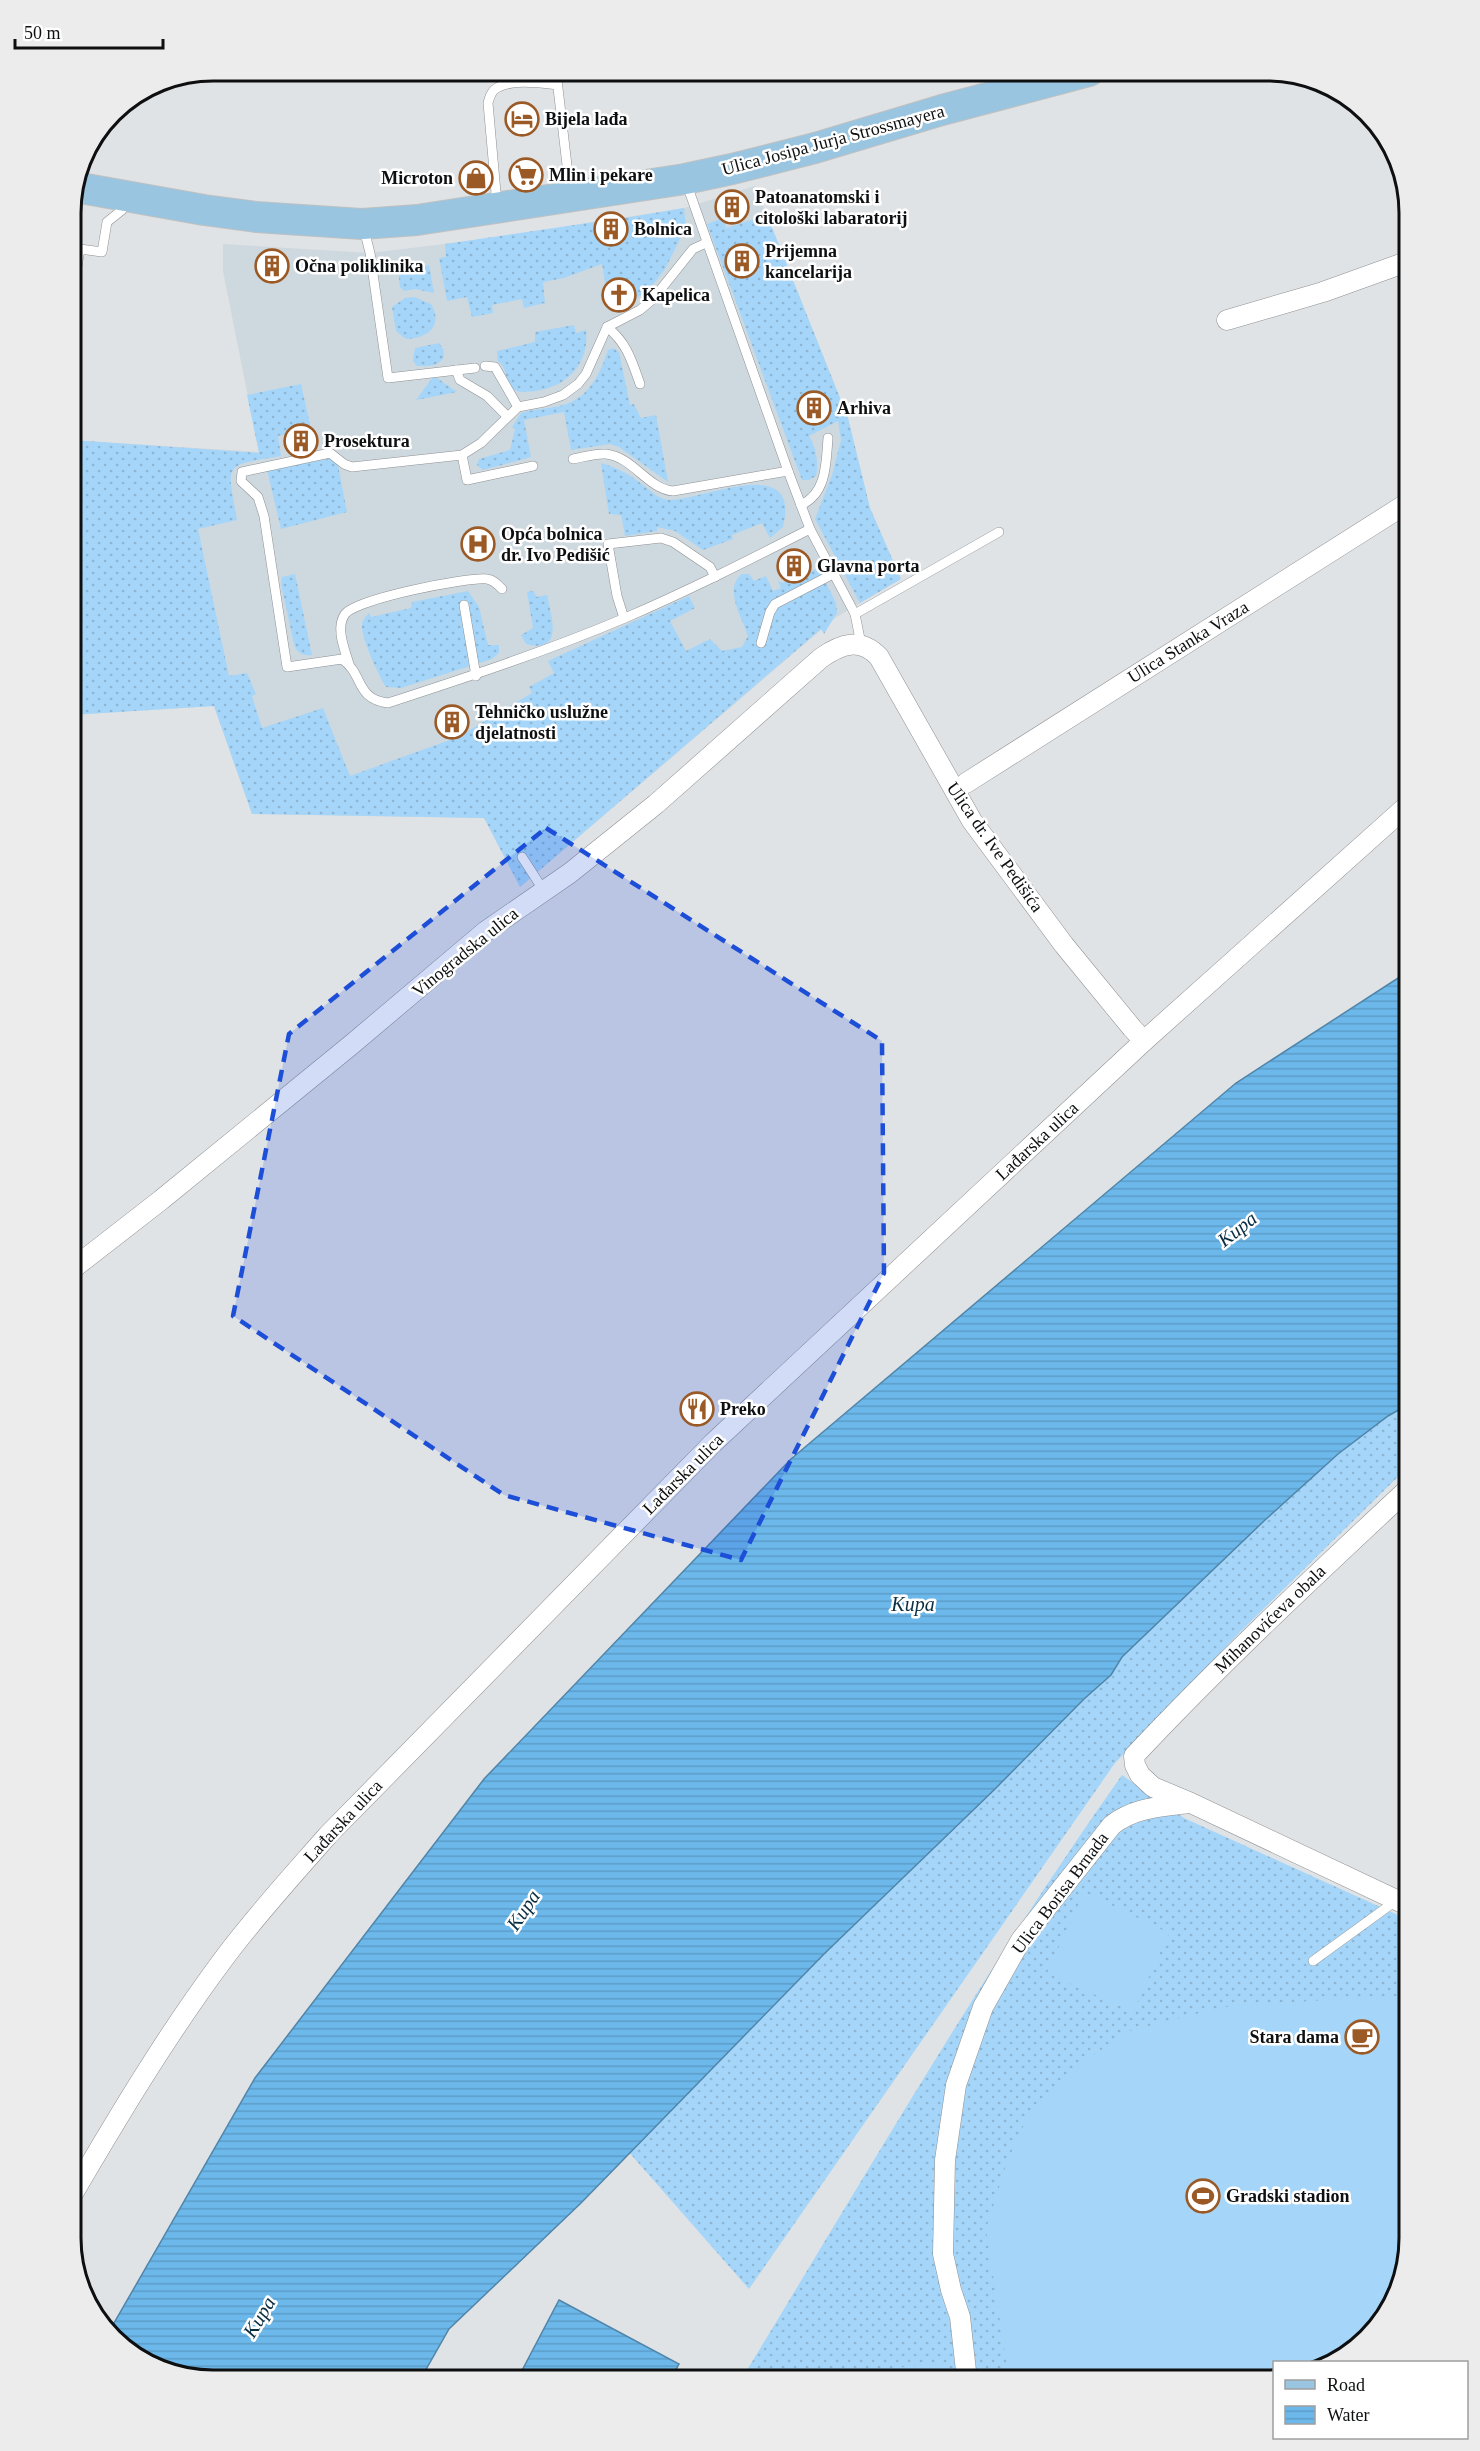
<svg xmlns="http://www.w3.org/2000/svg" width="1480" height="2451" viewBox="0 0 1480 2451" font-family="'Times New Roman',serif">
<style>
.built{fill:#ced8df}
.grass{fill:url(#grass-dots)}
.garden{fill:#a5d6f9}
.water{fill:url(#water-rules);stroke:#5085a9;stroke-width:1.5}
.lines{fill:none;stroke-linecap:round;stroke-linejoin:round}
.lane-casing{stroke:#8e9092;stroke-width:10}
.street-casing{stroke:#8e9092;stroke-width:21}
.primary-casing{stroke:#c0c1c1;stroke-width:32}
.lane{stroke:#fff;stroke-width:9}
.street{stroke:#fff;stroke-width:20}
.primary{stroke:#99c5e0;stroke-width:30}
.marked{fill:#1d4ed8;fill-opacity:0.2;stroke:#1d4ed8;stroke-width:4.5;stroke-dasharray:12 8;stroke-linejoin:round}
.labels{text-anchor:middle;stroke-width:5;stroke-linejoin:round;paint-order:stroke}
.poi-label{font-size:18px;font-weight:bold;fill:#0e0f10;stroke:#fff;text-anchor:start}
.street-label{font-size:18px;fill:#0e0f10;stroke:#fff}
.water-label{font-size:20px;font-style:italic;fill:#0a2d41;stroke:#fff}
.rim{fill:none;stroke:#0e0f10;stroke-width:3}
</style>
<defs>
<pattern id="grass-dots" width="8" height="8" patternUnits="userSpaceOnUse" patternTransform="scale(1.5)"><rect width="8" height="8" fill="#a5d6f9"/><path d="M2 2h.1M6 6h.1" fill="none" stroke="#8db6d4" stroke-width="1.8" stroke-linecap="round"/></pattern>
<pattern id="water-rules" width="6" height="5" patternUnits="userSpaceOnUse" patternTransform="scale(1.5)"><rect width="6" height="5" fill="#6cb8eb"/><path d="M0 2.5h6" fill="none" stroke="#5c9dc8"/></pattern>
</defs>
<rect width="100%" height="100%" fill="#e0e3e5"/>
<path class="built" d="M755,186L848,418L870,508L901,579L835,618L520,887L484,818L252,814L214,706L71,715V440L259,452L223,271V244L370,253L494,238L684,208Z"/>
<g class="grass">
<path d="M684,208L686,227L665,269L647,292L631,301L629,284L606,288L602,264L564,278L543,282L545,303L524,308L522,299L492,305L493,313L472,317L467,297L447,301L439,258L446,257L445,244L601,221L604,239L621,236L619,219Z"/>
<path d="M767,215L848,418L870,508L901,579L860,603L815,519L832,475L841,440L838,421L809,436C816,447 819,463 816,476L809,480H802L707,224L723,218L726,228Z"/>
<path d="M429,265L434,293L415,289L404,291L400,287L398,270Z"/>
<path d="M414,297L431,304C444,325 427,339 406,339L396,331L392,307L405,298Z"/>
<path d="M574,325L576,333L586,330C590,363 567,387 536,391C530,391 523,393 517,391C505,387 508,368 498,361L497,351L535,342V332Z"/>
<path d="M439,343L443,349L444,357C437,367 429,366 417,366L413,361L415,348Z"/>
<path d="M613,348L619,352L630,405L634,404L641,418L656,415L668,482L619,447L610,444L571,450L564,412L524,420L531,457L483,470L477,465L479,459L510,450L515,429L512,427L521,413C536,408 554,409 569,403C591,394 601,371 608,350Z"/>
<path d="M433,377L437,378L457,392L416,400Z"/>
<path d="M301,384L311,429L278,436L281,456C222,466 227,462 237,520L198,529L229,676L247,673L256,694L252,696L262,728L323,708L350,776L458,737L532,693L529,687L554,673L548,661L689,596L695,608L670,621L686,651L710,639L722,651L742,647L748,636C742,618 723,588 742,574H749L754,581L766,576L773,591L781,588L778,581L782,583L806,571L819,569L836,603L837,613L824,634L821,629L520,887L484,818L252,814L214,706L71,715V440L259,453L247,395Z"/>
<path d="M328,459H333L338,465L347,512L281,529L267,470Z"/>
<path d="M601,463C615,467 627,473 639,482C648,488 658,500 670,500C704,500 802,452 783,527L770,538L762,523L732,535L733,539L703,550L675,531L657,527V531L625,536L621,515L609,514Z"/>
<path d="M295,574L312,655C302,656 297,653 294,644L281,584L282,577Z"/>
<path d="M468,591L479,607L488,645H499V653L492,659L401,688L386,687C379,676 361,638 362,625C362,620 366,616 369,613L371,617L411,608L412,602Z"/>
<path d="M534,591L536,597L547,595C551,616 565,654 526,644L521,635L533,628L527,592Z"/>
<path d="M1409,1212V1466L1239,1633L1115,1763L749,2289L576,2092Z"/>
<path d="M1122,1775L1184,1818L1409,1920V2239L1386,2317L1334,2362H1274V2379L1267,2380H741C865,2176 984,1970 1122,1775Z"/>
</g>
<g class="garden">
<path d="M1084,1892L1169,1933L1133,2012L1047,1973Z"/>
<path d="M1386,1996L1409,1998V2239L1386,2317L1334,2362H1274V2379L1267,2380H1009L986,2229L1007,2162L1031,2109L1077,2066L1129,2031L1223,2007Z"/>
<path d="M944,2363L945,2380H828V2375Z"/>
</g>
<g class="water">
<path d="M1409,971V1404L1388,1416L1338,1454L1265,1520L1122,1657L1111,1675L1084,1699L994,1790L824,1954L581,2203L449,2329L420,2380H204L133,2356L110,2330L255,2078L484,1779L791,1459L1236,1083Z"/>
<path d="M559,2300L679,2364L670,2380H517Z"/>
</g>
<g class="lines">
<defs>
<g id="lane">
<path d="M556,71L570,191"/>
<path d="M686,182L788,471L810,529L855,614L861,644"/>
<path d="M497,204L488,103C489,99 491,93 494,90C508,78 541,83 557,85"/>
<path d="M364,229L370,253L388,378L475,368"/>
<path d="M706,243L693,249L653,299L640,310L607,327L586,374L578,384L563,395L544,402L518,407L481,443L462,455L352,467L344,464L330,453L242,472L241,481L258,497L264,516L287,667L342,659C364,674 355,699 388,703C468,677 547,651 625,618C688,591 749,560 810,529"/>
<path d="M71,303L80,249L102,252L107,222L122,210L124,199"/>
<path d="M607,327C627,343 632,361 640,384"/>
<path d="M485,366L495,367L518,407"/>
<path d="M456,370L460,380L487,396L507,416"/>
<path d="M462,455L467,480L533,466"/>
<path d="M573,459C584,457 596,453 606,454C633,457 648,489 673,491L788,471"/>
<path d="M801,505C827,493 826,463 828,438"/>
<path d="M464,605L476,676"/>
<path d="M855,614L999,532"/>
<path d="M624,618L617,596L608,544L661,538L673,542L710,567L715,577"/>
<path d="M761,643L770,612L775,604L833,574"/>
<path d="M349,664C345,650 335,628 345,614C356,599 466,577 487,579C494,580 497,584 502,589"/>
<path d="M522,857L544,891"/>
<path d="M1313,1961L1397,1900"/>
</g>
<g id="street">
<path d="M1227,320L1323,292L1409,261"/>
<path d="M966,783L1409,502"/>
<path d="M71,1270L161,1200L351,1045L486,931L570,873L656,804L821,658C841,644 860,637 879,657L972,821L1064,945L1132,1028L1144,1041"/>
<path d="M1409,1906L1191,1803L1153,1787L1140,1775L1135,1765L1134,1756C1222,1662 1316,1575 1409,1488"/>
<path d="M71,2197C119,2115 168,2033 225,1957C257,1914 293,1875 328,1835L713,1443L1144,1041L1409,804"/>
<path d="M967,2380L960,2317L951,2290L943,2254L945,2160L956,2085L983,2007L1021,1940L1112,1825C1135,1807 1161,1807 1188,1803"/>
</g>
<path id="primary" d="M75,187L204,210L256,217L362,224L417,220L685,179L732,169L815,148L942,110L1089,71"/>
</defs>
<use href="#lane" class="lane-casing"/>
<use href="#street" class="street-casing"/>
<use href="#primary" class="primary-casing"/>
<use href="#lane" class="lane"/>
<use href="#street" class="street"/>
<use href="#primary" class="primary"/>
</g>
<path class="marked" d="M546,828L882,1041L884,1273L741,1560L504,1495L233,1316L289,1034Z"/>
<defs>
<symbol id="hotel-ring" viewBox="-11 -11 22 22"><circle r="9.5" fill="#fff" stroke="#9b5a25" stroke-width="1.5"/><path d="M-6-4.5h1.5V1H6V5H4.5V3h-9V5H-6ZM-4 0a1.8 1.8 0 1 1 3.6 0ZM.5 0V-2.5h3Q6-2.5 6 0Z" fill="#9b5a25"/></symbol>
<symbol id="supermarket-ring" viewBox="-11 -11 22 22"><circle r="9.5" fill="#fff" stroke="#9b5a25" stroke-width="1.5"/><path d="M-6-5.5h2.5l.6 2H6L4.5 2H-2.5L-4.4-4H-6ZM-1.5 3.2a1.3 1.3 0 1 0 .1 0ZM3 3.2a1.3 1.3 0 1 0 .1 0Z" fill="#9b5a25"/></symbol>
<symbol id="shop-ring" viewBox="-11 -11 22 22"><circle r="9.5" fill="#fff" stroke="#9b5a25" stroke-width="1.5"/><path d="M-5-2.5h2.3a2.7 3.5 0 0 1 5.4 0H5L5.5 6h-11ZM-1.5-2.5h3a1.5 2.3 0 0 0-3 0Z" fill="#9b5a25"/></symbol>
<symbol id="building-ring" viewBox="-11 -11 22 22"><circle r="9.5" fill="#fff" stroke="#9b5a25" stroke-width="1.5"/><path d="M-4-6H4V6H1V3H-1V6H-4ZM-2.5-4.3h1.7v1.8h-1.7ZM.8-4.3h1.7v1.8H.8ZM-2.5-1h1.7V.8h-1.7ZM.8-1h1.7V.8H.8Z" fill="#9b5a25"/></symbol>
<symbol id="church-ring" viewBox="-11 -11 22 22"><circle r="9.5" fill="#fff" stroke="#9b5a25" stroke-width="1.5"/><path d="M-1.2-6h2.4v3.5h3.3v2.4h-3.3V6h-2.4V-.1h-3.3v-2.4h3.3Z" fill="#9b5a25"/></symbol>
<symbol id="hospital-ring" viewBox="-11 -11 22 22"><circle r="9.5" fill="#fff" stroke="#9b5a25" stroke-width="1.5"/><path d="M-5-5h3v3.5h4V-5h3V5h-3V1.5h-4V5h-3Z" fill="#9b5a25"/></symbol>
<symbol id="restaurant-ring" viewBox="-11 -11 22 22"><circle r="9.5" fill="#fff" stroke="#9b5a25" stroke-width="1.5"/><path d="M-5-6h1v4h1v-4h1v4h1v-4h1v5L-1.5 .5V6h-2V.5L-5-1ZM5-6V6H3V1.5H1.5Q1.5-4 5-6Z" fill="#9b5a25"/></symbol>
<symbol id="cafe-ring" viewBox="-11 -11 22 22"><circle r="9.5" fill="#fff" stroke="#9b5a25" stroke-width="1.5"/><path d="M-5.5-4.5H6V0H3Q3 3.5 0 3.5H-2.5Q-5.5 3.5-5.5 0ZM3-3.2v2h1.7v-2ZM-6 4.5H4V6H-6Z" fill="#9b5a25"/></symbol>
<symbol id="stadium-ring" viewBox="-11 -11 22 22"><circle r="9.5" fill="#fff" stroke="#9b5a25" stroke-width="1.5"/><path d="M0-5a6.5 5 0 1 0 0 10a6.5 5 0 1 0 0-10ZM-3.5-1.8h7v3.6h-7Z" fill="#9b5a25"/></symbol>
</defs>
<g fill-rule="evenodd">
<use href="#hotel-ring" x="503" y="100" width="38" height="38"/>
<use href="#supermarket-ring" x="507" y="156" width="38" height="38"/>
<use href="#shop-ring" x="457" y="159" width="38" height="38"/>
<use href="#building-ring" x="713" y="188" width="38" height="38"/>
<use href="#building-ring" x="592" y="210" width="38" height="38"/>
<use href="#building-ring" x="723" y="242" width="38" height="38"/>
<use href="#building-ring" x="253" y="247" width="38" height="38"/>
<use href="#church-ring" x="600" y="276" width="38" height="38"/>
<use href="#building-ring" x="795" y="389" width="38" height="38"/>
<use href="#building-ring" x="282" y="422" width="38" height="38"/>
<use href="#hospital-ring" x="459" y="525" width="38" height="38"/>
<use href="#building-ring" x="775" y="547" width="38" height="38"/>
<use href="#building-ring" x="433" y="703" width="38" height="38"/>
<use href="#restaurant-ring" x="678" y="1390" width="38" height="38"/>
<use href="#cafe-ring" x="1343" y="2018" width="38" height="38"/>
<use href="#stadium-ring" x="1184" y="2177" width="38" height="38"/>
</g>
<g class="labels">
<g class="poi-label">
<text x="545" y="125">Bijela lađa</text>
<text x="549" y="181">Mlin i pekare</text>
<text x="453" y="184" text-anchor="end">Microton</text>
<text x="755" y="203">Patoanatomski i<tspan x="755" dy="21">citološki labaratorij</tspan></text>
<text x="634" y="235">Bolnica</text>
<text x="765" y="257">Prijemna<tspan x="765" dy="21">kancelarija</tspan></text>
<text x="295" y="272">Očna poliklinika</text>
<text x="642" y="301">Kapelica</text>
<text x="837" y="414">Arhiva</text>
<text x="324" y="447">Prosektura</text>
<text x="501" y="540">Opća bolnica<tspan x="501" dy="21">dr. Ivo Pedišić</tspan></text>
<text x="817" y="572">Glavna porta</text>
<text x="475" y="718">Tehničko uslužne<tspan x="475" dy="21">djelatnosti</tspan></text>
<text x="720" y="1415">Preko</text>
<text x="1339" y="2043" text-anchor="end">Stara dama</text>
<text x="1226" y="2202">Gradski stadion</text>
</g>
<g class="street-label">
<text transform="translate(833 140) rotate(-15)" y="6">Ulica Josipa Jurja Strossmayera</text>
<text transform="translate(1188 642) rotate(-32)" y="6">Ulica Stanka Vraza</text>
<text transform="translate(995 847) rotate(55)" y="6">Ulica dr. Ive Pedišića</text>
<text transform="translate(465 952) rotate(-39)" y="6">Vinogradska ulica</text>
<text transform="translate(1037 1141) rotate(-43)" y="6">Lađarska ulica</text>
<text transform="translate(683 1474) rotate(-45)" y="6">Lađarska ulica</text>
<text transform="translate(1270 1619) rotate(-44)" y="6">Mihanovićeva obala</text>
<text transform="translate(343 1821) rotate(-47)" y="6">Lađarska ulica</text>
<text transform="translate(1060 1893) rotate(-53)" y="6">Ulica Borisa Brnada</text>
</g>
<g class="water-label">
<text transform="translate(1237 1229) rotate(-38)" y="7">Kupa</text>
<text x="913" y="1611">Kupa</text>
<text transform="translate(523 1910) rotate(-56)" y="7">Kupa</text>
<text transform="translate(259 2317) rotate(-59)" y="7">Kupa</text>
</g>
</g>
<path d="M0 0H1480V2451H0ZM213 81H1267A132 132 0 0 1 1399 213V2238A132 132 0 0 1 1267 2370H213A132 132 0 0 1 81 2238V213A132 132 0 0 1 213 81Z" fill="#ececec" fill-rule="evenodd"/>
<path class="rim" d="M213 81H1267A132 132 0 0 1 1399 213V2238A132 132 0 0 1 1267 2370H213A132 132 0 0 1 81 2238V213A132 132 0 0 1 213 81Z"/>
<rect x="1273" y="2361" width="195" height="78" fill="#ffffff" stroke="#9f9f9f" stroke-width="1.5"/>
<rect x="1285" y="2380" width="30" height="9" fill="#99c5e0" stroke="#9f9f9f" stroke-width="1.5"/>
<text x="1327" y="2391" font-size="18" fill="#0e0f10">Road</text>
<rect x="1285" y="2406" width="30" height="18" fill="url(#water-rules)" stroke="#9f9f9f" stroke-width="1.5"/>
<text x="1327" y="2421" font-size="18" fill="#0e0f10">Water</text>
<path d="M15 39v9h148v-9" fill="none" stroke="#0e0f10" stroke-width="3"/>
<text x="24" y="39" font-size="18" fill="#0e0f10" stroke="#ffffff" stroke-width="4.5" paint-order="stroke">50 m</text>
</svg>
